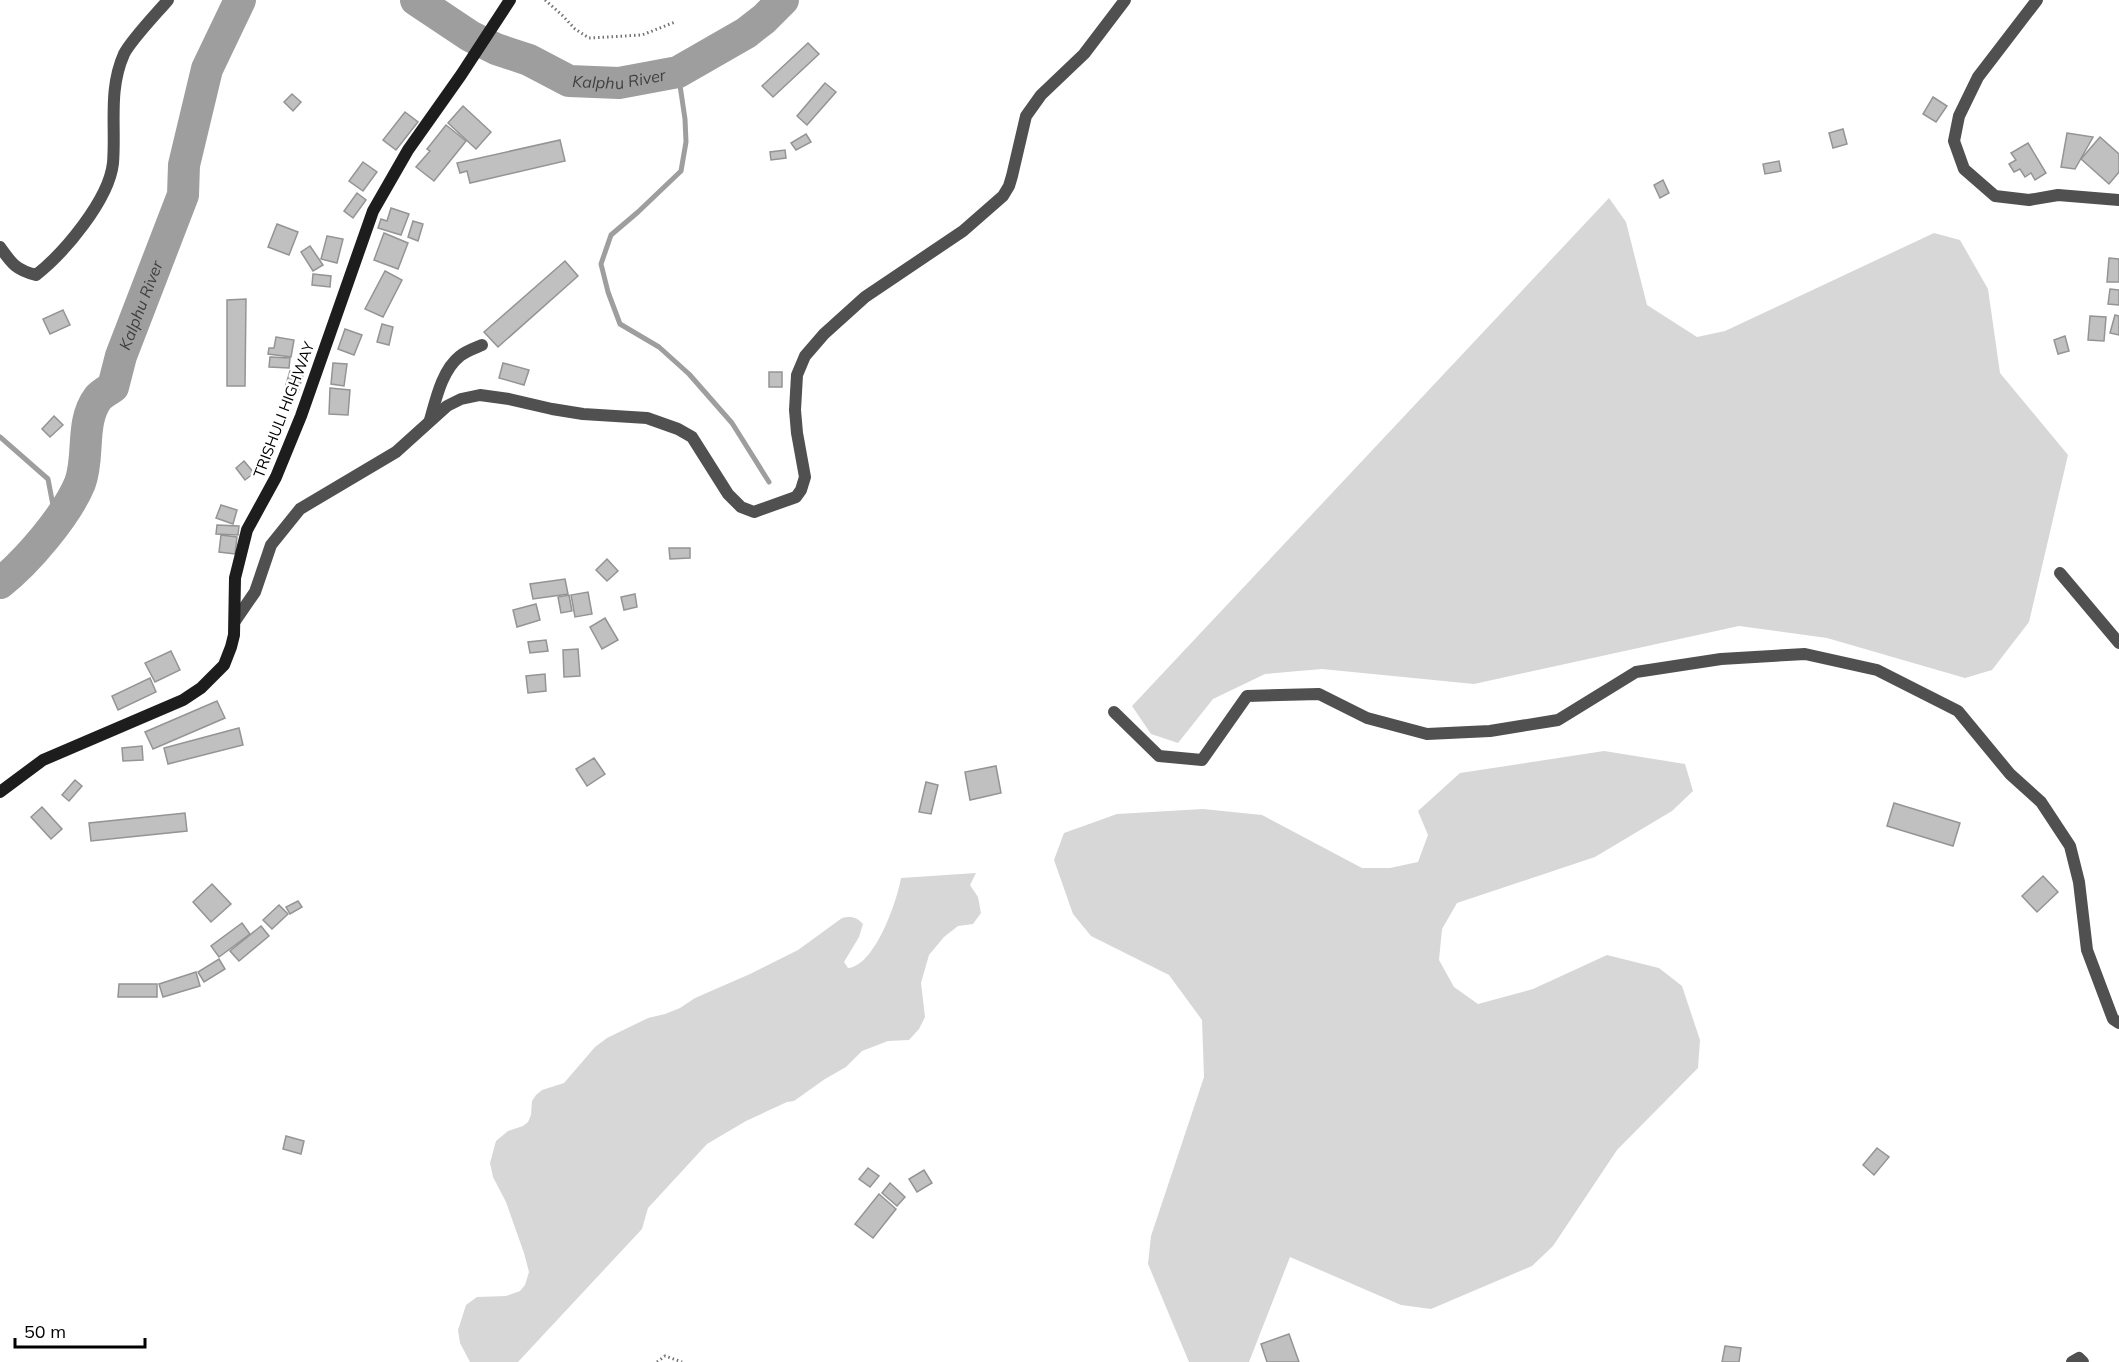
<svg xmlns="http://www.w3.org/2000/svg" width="2119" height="1362" viewBox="0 0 2119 1362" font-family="Mulish,sans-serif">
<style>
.green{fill:#d7d7d7}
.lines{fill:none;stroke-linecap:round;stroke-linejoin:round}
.stream{stroke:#9e9e9e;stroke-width:5}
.river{stroke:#9e9e9e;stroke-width:32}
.building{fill:#c0c0c0;stroke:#949494;stroke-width:1.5}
.path{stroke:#727272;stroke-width:3;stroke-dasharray:1.5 3;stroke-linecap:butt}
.street{stroke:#505050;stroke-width:12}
.secondary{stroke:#1d1d1d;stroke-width:12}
.labels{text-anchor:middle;stroke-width:5;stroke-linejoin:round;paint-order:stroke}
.street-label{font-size:15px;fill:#000;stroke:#fff}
.water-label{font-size:16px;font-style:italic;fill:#3f3f3f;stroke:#fff}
</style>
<rect width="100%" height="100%" fill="#fff"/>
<g class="green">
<path d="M1609,198L1626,222L1647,305L1697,337L1725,331L1934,233L1960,240L1988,289L2000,373L2068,455L2029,622L1992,670L1965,678L1827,638L1739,626L1474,684L1322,669L1265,674L1213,699L1178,743L1151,734L1132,706Z"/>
<path d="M1604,751L1685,764L1693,791L1672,811L1595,857L1457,903L1442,929L1439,960L1454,987L1478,1004L1533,989L1607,955L1659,968L1682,986L1700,1040L1698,1068L1617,1150L1553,1246L1532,1266L1431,1309L1401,1305L1290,1257L1249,1362H1189L1148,1264L1151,1236L1204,1077L1202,1020L1169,975L1091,936L1073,914L1054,860L1064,833L1117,814L1203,809L1262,815L1362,868H1390L1418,862L1428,835L1418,811L1460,773Z"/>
<path d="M976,873L970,885L978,897L981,913L973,924L958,926L944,937L929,955L921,983L925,1017L919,1029L909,1040L888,1041L862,1051L846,1067L825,1079L794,1101L787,1102L746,1121L707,1144L648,1208L642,1229L518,1362H470L460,1343L458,1330L466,1305L477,1297L506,1296L520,1291L525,1285L529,1272L524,1253L506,1202L493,1177L490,1163L496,1141L508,1131L523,1126L528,1122L531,1115L532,1101L536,1095L542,1090L564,1083L595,1047L607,1038L648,1018L665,1014L680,1008L695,998L750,974L798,950L842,918C852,916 856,917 863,924L859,937L844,962L848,968C875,966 897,901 901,878Z"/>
</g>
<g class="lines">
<g class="stream">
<path d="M678,72L685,119L686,142L681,171L638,212L611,235L601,264L608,292L620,324L659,347L689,374L732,423L769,482"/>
<path d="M0,437L48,479L56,521"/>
</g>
<g class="river">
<path id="s1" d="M416,0L470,36L496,49L529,60L569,81L619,83L678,72L746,33L764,19L783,0"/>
<path id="s2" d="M0,583C27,562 67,515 80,483C90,456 80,422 98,398C102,393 109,390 113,387L121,356L183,195L184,165L207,69L240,0"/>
</g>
</g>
<g class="building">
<path d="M808,43L819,54L773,97L762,86Z"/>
<path d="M825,83L836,92L807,125L797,116Z"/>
<path d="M292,94L301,102L293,111L284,102Z"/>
<path d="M1933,97L1947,106L1936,122L1923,114Z"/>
<path d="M463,106L491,132L476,149L448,123Z"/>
<path d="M405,112L418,122L396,150L383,140Z"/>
<path d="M446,125L466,141L434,181L416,167L430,151L427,149Z"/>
<path d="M1843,129L1847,144L1833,148L1829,133Z"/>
<path d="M2067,133L2093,137L2075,169L2061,167Z"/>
<path d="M806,134L811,142L796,150L791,143Z"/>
<path d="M2100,137L2119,154V172L2109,184L2081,159Z"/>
<path d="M560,140L565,161L470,183L467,171L460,173L457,163Z"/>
<path d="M2028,143L2046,173L2035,180L2031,173L2025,177L2020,169L2014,172L2009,164L2016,160L2011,153Z"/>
<path d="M785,150L786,158L771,160L770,152Z"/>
<path d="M1779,161L1781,171L1765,174L1763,164Z"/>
<path d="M363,162L377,172L363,191L349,181Z"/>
<path d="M1663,180L1669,193L1660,198L1654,185Z"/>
<path d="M357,193L366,200L353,218L344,211Z"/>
<path d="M391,208L409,214L401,235L378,228L381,219L387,221Z"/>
<path d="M413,221L423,224L418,241L408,237Z"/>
<path d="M277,224L298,232L289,255L268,247Z"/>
<path d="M384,233L408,243L398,269L374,260Z"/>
<path d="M327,236L343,239L337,263L321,259Z"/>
<path d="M310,246L323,265L313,271L301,252Z"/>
<path d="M2109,258L2119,259V282H2107Z"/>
<path d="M565,261L578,276L498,347L484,332Z"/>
<path d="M385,271L402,280L383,317L365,309Z"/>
<path d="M313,274L331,276L330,287L312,285Z"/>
<path d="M2110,289L2119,290V305L2108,304Z"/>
<path d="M246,299L245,386H227V300Z"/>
<path d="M63,310L70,325L50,334L43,319Z"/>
<path d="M2115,315L2119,316V335L2110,333Z"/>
<path d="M2090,316L2106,317L2104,341L2088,340Z"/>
<path d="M382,324L393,327L389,345L377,342Z"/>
<path d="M345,329L362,335L354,355L338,349Z"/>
<path d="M2065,336L2069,351L2058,354L2054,340Z"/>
<path d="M276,337L294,340L291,357L268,354L269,348H274Z"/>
<path d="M270,357L290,358L289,368L269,367Z"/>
<path d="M333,363L347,364L344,386L331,384Z"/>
<path d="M503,363L529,370L524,385L499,378Z"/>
<path d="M290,371L303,375L298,392L285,388Z"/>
<rect x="769" y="372" width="13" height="15"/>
<path d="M330,388L350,390L348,415L329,414Z"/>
<path d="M54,416L63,425L50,437L42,429Z"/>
<path d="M244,461L254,473L245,480L236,468Z"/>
<path d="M221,505L237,510L233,524L216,518Z"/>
<path d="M217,525L239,526L238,535L216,534Z"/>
<path d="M221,535L237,537L235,554L219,552Z"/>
<path d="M669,548H690V558L670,559Z"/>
<path d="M607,559L618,571L607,581L596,570Z"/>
<path d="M565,579L568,594L533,599L530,584Z"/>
<path d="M588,592L592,614L575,617L571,595Z"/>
<path d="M635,594L637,607L624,610L621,597Z"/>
<path d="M569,595L572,611L561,613L558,597Z"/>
<path d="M536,604L540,620L517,627L513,610Z"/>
<path d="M605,618L618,640L602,649L590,627Z"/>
<path d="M546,640L548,651L530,653L528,642Z"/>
<path d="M578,649L580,676L564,677L563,650Z"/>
<path d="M171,651L180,670L155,682L145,663Z"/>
<path d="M545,674L546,691L528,693L526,676Z"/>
<path d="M150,678L156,692L118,710L112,696Z"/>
<path d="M217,701L225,718L153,749L145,732Z"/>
<path d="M239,728L243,745L168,764L164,748Z"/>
<path d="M142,746L143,760L123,761L122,748Z"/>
<path d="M594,758L605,774L587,786L576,769Z"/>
<path d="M996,766L1001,793L970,800L965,772Z"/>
<path d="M75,780L82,786L69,801L62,795Z"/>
<path d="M926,782L938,785L931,814L919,812Z"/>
<path d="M1894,803L1960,823L1953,846L1887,826Z"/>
<path d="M42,807L62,829L51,839L31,817Z"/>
<path d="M185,813L187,831L91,841L89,823Z"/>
<path d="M2043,876L2058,892L2037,912L2022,896Z"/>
<path d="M212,884L231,904L211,922L193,902Z"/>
<path d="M298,901L302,907L290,914L286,907Z"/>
<path d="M279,905L288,914L272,929L263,920Z"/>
<path d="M242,923L250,934L219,957L211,946Z"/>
<path d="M261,926L269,936L239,961L230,951Z"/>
<path d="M219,959L225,969L204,982L198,972Z"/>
<path d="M196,972L200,986L163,997L159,984Z"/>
<path d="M119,984H157V997H118Z"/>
<path d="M286,1136L304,1141L301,1154L283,1149Z"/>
<path d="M1877,1148L1889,1157L1874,1175L1863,1165Z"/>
<path d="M868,1168L879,1176L870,1187L859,1179Z"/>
<path d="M924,1170L932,1183L917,1192L909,1179Z"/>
<path d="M890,1183L905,1197L897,1206L882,1193Z"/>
<path d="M879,1194L896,1209L873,1238L855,1224Z"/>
<path d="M1289,1334L1299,1362H1267L1261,1344Z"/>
<path d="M1725,1346L1741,1348L1739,1362H1722Z"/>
</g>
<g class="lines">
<g class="path">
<path d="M545,0L563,16L575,29L589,38L642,35L675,22"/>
<path d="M657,1362L665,1356L682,1362"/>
</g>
<g class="street">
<path d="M2037,0L1978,77L1959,116L1954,141L1964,169L1995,196L2029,200L2058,195L2119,200"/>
<path d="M0,247C12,264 16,270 36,275C64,253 109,200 113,163C116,126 108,90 124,54C131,40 157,13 168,0"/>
<path d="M430,420C436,399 442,370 460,356C466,351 475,348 482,345"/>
<path d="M2060,573L2119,643"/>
<path d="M235,621L255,592L271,545L300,509L396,452L447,406L461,399L480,395L509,399L552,409L583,414L647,418L678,429L692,437L728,494L741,507L754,512L796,497L801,490L805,477L797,433L795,410L797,375L805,356L824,334L865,297L963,231L1003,196L1009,186L1012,176L1026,116L1041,95L1084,54L1125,0"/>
<path d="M1114,712L1159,756L1202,760L1247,696L1319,694L1367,718L1427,734L1490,731L1558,720L1636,672L1721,659L1805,654L1877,670L1958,711L2010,774L2041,802L2070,846L2079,882L2087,950L2113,1019L2119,1023"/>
<path d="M2072,1362L2079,1358L2083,1362"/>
</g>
<path class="secondary" d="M0,792L43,760L183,700L201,688L224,665L231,647L234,635L235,578L247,530L276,477L301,416L373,211L408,150L461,75L510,0"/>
</g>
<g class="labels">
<g class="street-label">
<text transform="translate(284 410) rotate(-69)" y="5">TRISHULI HIGHWAY</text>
</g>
<g class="water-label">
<text dy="6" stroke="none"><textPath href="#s1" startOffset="224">Kalphu River</textPath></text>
<text dy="6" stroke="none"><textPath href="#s2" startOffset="322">Kalphu River</textPath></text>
</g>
</g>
<path d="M15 1338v9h130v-9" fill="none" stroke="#000000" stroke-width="3"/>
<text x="24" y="1338" font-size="18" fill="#000000" stroke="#ffffff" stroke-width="4.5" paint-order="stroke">50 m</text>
</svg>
